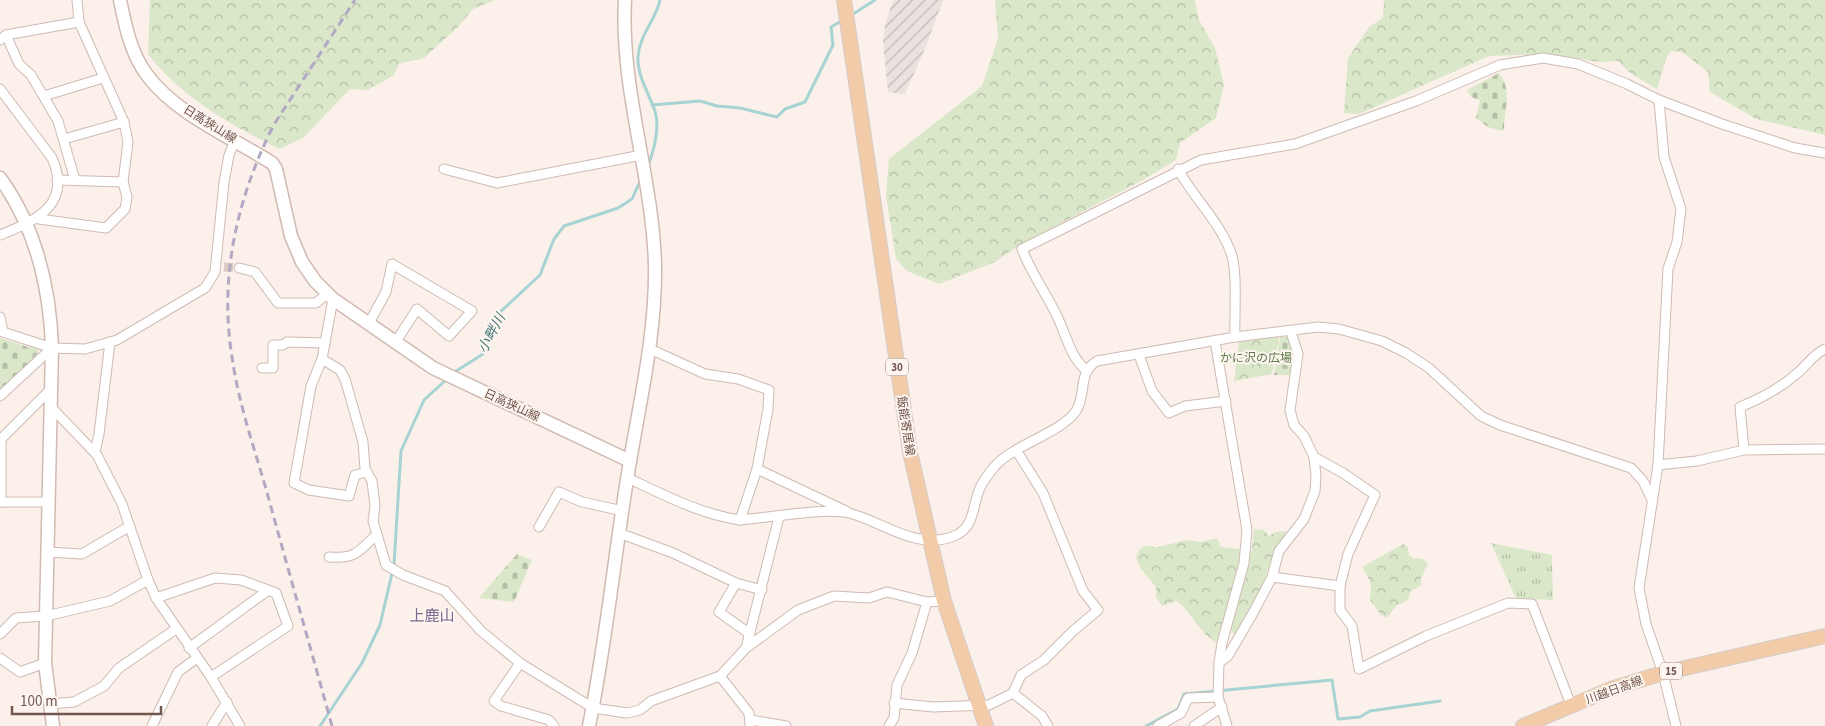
<svg xmlns="http://www.w3.org/2000/svg" width="1825" height="726" viewBox="0 0 1825 726" font-family="'Source Sans 3','Noto Sans JP',sans-serif">
<style>
.industrial{fill:url(#industrial-furrows)}
.grass{fill:url(#grass-tufts)}
.forest{fill:url(#forest-crowns)}
.cemetery{fill:url(#cemetery-stones)}
.lines{fill:none;stroke-linecap:round;stroke-linejoin:round}
.stream{stroke:#a7d3d3;stroke-width:3}
.street-tunnel{stroke:#d9cac3;stroke-width:9;stroke-dasharray:9 4.5;stroke-linecap:butt}
.street-casing{stroke:#cebab3;stroke-width:11}
.secondary-casing{stroke:#d0bab1;stroke-width:15}
.primary-casing{stroke:#d5ccca;stroke-width:16}
.street{stroke:#fff;stroke-width:9}
.secondary{stroke:#fff;stroke-width:12}
.primary{stroke:#f2cba9;stroke-width:14}
.rail{stroke:#b3a8c4;stroke-width:3;stroke-dasharray:8 5;stroke-linecap:butt}
.labels{text-anchor:middle;stroke-width:4;stroke-linejoin:round;paint-order:stroke}
.shield{fill:#fdf6f0;stroke:#9c867f;stroke-width:1}
.shield-label{font-size:11px;font-weight:bold;fill:#73564f}
.street-label{font-size:12px;fill:#73564f;stroke:#fdf6f0}
.park-label{font-size:12px;fill:#5e7848;stroke:#fdf6f0}
.water-label{font-size:14px;font-style:italic;fill:#447676;stroke:#fdf6f0}
.quarter-label{font-size:15px;fill:#7b678e;stroke:#fdf6f0}
</style>
<defs>
<pattern id="industrial-furrows" width="10" height="10" patternUnits="userSpaceOnUse" patternTransform="scale(1.25)"><rect width="10" height="10" fill="#eae2df"/><path d="M-1 1l2-2M0 10L10 0M9 11l2-2" fill="none" stroke="#c2bab7"/></pattern>
<pattern id="grass-tufts" width="24" height="20" patternUnits="userSpaceOnUse" patternTransform="scale(1.25)"><rect width="24" height="20" fill="#dae7c9"/><path d="M3 7l-1-3M5 7V3M7 7l1-3M15 17l-1-3M17 17v-4M19 17l1-3" fill="none" stroke="#b5bea6"/></pattern>
<pattern id="forest-crowns" width="20" height="18" patternUnits="userSpaceOnUse" patternTransform="scale(1.25)"><rect width="20" height="18" fill="#dae7c9"/><path d="M2 6a3 3 0 1 1 6 0M12 15a3 3 0 1 1 6 0" fill="none" stroke="#b5bea6"/></pattern>
<pattern id="cemetery-stones" width="16" height="16" patternUnits="userSpaceOnUse" patternTransform="scale(1.25)"><rect width="16" height="16" fill="#dae7c9"/><path d="M2 7V4a2 2 0 0 1 4 0v3zM10 15v-3a2 2 0 0 1 4 0v3z" fill="#b5bea6"/></pattern>
</defs>
<rect width="100%" height="100%" fill="#fbf1ea"/>
<path class="industrial" d="M893,0H943L927,44L905,94L888,92L883,42L885,25Z"/>
<path class="grass" d="M1491,543L1552,555L1553,600L1516,598Z"/>
<g class="forest">
<path d="M150,0H495L473,9L457,28L424,58L399,64L393,76L368,90L350,89L303,138L279,149C231,125 181,97 148,54Z"/>
<path d="M995,0H1195L1199,20L1215,48L1224,85L1216,118L1180,143L1176,160L1141,181L1021,244L995,262L939,284L907,271L896,259L886,196L889,159L982,86L998,39Z"/>
<path d="M1384,0H1825V135L1756,119L1710,92L1708,72L1682,52L1670,51L1665,62L1657,89L1630,73L1618,61L1599,62L1549,54L1489,56L1359,114L1344,113L1348,58L1369,27L1383,18Z"/>
<path d="M1279,337L1272,374L1234,381L1239,341Z"/>
<path d="M1254,529L1264,530L1269,536L1275,532L1285,531L1288,536L1276,546L1260,592L1235,635L1231,630L1252,549Z"/>
<path d="M1217,538L1221,547L1239,549L1241,555L1238,575L1216,643L1205,634L1182,605L1176,601L1162,606L1156,597V587L1141,569L1136,558L1139,550L1145,546L1158,547L1187,540L1200,542Z"/>
<path d="M1403,544L1408,547L1409,555L1414,559C1420,557 1424,559 1428,564L1421,578V585L1410,592L1408,600L1396,606L1387,618L1381,615L1370,600C1372,580 1372,585 1362,567Z"/>
</g>
<g class="cemetery">
<path d="M1499,73C1513,90 1504,109 1504,130L1502,131L1488,127L1476,118L1480,100L1471,97L1467,90Z"/>
<path d="M1280,337H1288L1294,353L1291,375H1274Z"/>
<path d="M0,338L28,347H38V353L0,391Z"/>
<path d="M517,554L532,560L514,602L479,598Z"/>
</g>
<g class="lines">
<g class="stream">
<path d="M850,16L875,0"/>
<path d="M652,105L700,101L717,106L740,108L777,117L785,109L805,102L833,45L831,27L843,20"/>
<path d="M647,167C654,153 660,126 655,111C649,94 637,75 638,57C639,35 656,20 660,0"/>
<path d="M453,373L483,354L498,314L540,275L554,239L564,226L618,208L632,199L641,179"/>
<path d="M320,726L362,663L380,625L394,565L401,451L424,400L447,379"/>
<path d="M1146,726L1178,709L1184,694L1332,680L1338,719L1360,717L1370,711L1440,701"/>
</g>
<path class="street-tunnel" d="M224,267L239,268"/>
<defs>
<g id="street">
<path d="M6,35L19,64L31,75L58,121L75,180"/>
<path d="M0,40L6,35L79,22"/>
<path d="M0,89L52,158C73,205 35,221 0,235"/>
<path d="M44,96L103,78"/>
<path d="M1659,100L1664,157L1681,209L1677,242L1668,269L1658,465L1639,588L1646,624L1663,673L1676,726"/>
<path d="M64,139L124,122"/>
<path d="M444,169L497,183L642,155"/>
<path d="M1178,169C1193,197 1220,222 1231,253C1238,272 1234,316 1235,337"/>
<path d="M57,180L123,182"/>
<path d="M39,219L106,228L125,209L127,197L123,182L128,142L124,122L79,22L77,0"/>
<path d="M239,268L255,272L278,303H316L327,294"/>
<path d="M333,299L322,359L340,370L345,379L363,442L365,469L372,481L375,506L373,521L386,565L403,575L445,591L481,631L520,663L593,708L627,713L640,710L651,701L720,676L746,648L779,517"/>
<path d="M0,317L3,332"/>
<path d="M369,323L386,292L392,264L472,311L449,336L417,309L395,343"/>
<path d="M0,331L52,348L85,349L117,340L205,288L215,272L224,182L229,155L235,141"/>
<path d="M1215,341L1247,530L1244,563L1222,643L1219,663L1218,697L1227,726"/>
<path d="M650,349L705,374L738,379L769,390L768,409L757,469L846,511"/>
<path d="M1139,355L1152,391L1169,413L1185,406L1226,401"/>
<path d="M322,359L311,386L294,483L309,490L349,496L355,475L367,472"/>
<path d="M262,368H273V345H283L287,342L325,343"/>
<path d="M1086,370C1070,357 1066,334 1057,316C1046,293 1031,273 1022,249L1201,160L1295,144L1416,101L1500,65L1543,58L1578,64L1627,84L1659,100L1722,124L1795,148L1825,153"/>
<path d="M0,396L52,348"/>
<path d="M51,407L97,455L122,504L148,580L156,598L211,677L240,726"/>
<path d="M1744,450L1825,449"/>
<path d="M95,452L99,434L110,342"/>
<path d="M1314,457L1343,473L1375,495L1348,554L1340,586V610L1352,626L1359,669L1426,636L1508,603L1532,604L1571,705"/>
<path d="M1658,465L1697,461L1744,450L1740,407C1760,399 1778,390 1795,375C1806,367 1812,355 1825,349"/>
<path d="M628,478C664,495 700,514 740,520C766,518 827,507 849,513C884,522 916,551 954,536C975,528 972,506 980,488C983,481 990,472 995,466C1015,444 1061,433 1076,411C1087,394 1077,373 1097,361L1235,337L1318,327L1339,329L1382,341L1406,353L1429,368L1481,416L1500,425L1631,468L1643,481L1652,500"/>
<path d="M0,502H49"/>
<path d="M1,502V439L51,389"/>
<path d="M740,520L757,469"/>
<path d="M539,527L559,492L582,502L623,511"/>
<path d="M619,533L673,553L736,583L762,590"/>
<path d="M47,552L82,554L130,526"/>
<path d="M329,557C356,559 358,552 377,534"/>
<path d="M1272,577L1340,586"/>
<path d="M736,583L719,612L750,634"/>
<path d="M156,598L215,578L241,580L276,593L288,626L211,677"/>
<path d="M0,634L16,618L46,616L110,601L148,580"/>
<path d="M189,648L267,591"/>
<path d="M746,648L798,610L834,596L869,598L887,592L927,602L944,601"/>
<path d="M0,658L20,672L45,663"/>
<path d="M520,663L494,701L501,706L549,720L554,726"/>
<path d="M1219,663L1228,656L1253,613L1272,577L1279,551L1304,519L1315,491L1316,476L1314,457L1304,436L1294,425L1290,410L1298,354L1291,332"/>
<path d="M720,676L749,713L750,726"/>
<path d="M1013,693L1042,716L1048,726"/>
<path d="M894,703L933,707L989,705L1013,693L1021,675L1044,660L1073,631L1098,610L1083,591L1043,493L1016,450"/>
<path d="M50,704L74,702L104,686L119,668L176,629"/>
<path d="M751,720L786,726"/>
<path d="M152,726L178,672L197,658"/>
<path d="M212,726L227,702"/>
<path d="M889,726L894,718L897,685L912,653L927,602"/>
<path d="M1158,726L1181,713L1188,698L1218,697"/>
<path d="M1194,726L1222,707"/>
</g>
<g id="secondary">
<path d="M120,0C125,25 131,54 147,75C177,115 231,137 272,163L276,169L291,236L302,262L315,281L333,299L433,368L630,461"/>
<path d="M0,178C36,228 50,287 52,348L45,663L53,726"/>
<path d="M589,726C607,638 615,549 630,461C641,396 656,332 655,266C653,177 620,90 625,0"/>
</g>
<g id="primary">
<path d="M844,0L910,452L944,601L986,726"/>
<path d="M1523,726L1611,689L1663,673L1825,636"/>
</g>
</defs>
<use href="#street" class="street-casing"/>
<use href="#secondary" class="secondary-casing"/>
<use href="#primary" class="primary-casing"/>
<use href="#street" class="street"/>
<use href="#secondary" class="secondary"/>
<use href="#primary" class="primary"/>
<path class="rail" d="M332,726C312,653 291,580 271,507C258,458 239,408 232,357C219,276 237,199 273,126L355,0"/>
</g>
<g class="labels">
<g class="shield">
<rect x="886" y="358.5" width="22" height="17" rx="4"/>
<rect x="1660" y="662.5" width="22" height="17" rx="4"/>
</g>
<g class="shield-label">
<text x="897" y="371">30</text>
<text x="1671" y="675">15</text>
</g>
<g class="street-label">
<text transform="translate(210 124) rotate(32)" y="4">日高狭山線</text>
<text transform="translate(512 405) rotate(25)" y="4">日高狭山線</text>
<text transform="translate(906 426) rotate(81)" y="4">飯能寄居線</text>
<text transform="translate(1614 690) rotate(-20)" y="4">川越日高線</text>
</g>
<g class="park-label">
<text x="1256" y="362">かに沢の広場</text>
</g>
<g class="water-label">
<text transform="translate(491 333) rotate(-62)" y="5">小畔川</text>
</g>
<g class="quarter-label">
<text x="432" y="621">上鹿山</text>
</g>
</g>
<path d="M12 706v8h149v-8" fill="none" stroke="#73564f" stroke-width="2.5"/>
<text x="20" y="706" font-size="15" fill="#73564f" stroke="#fdf6f0" stroke-width="4" paint-order="stroke">100 m</text>
</svg>
